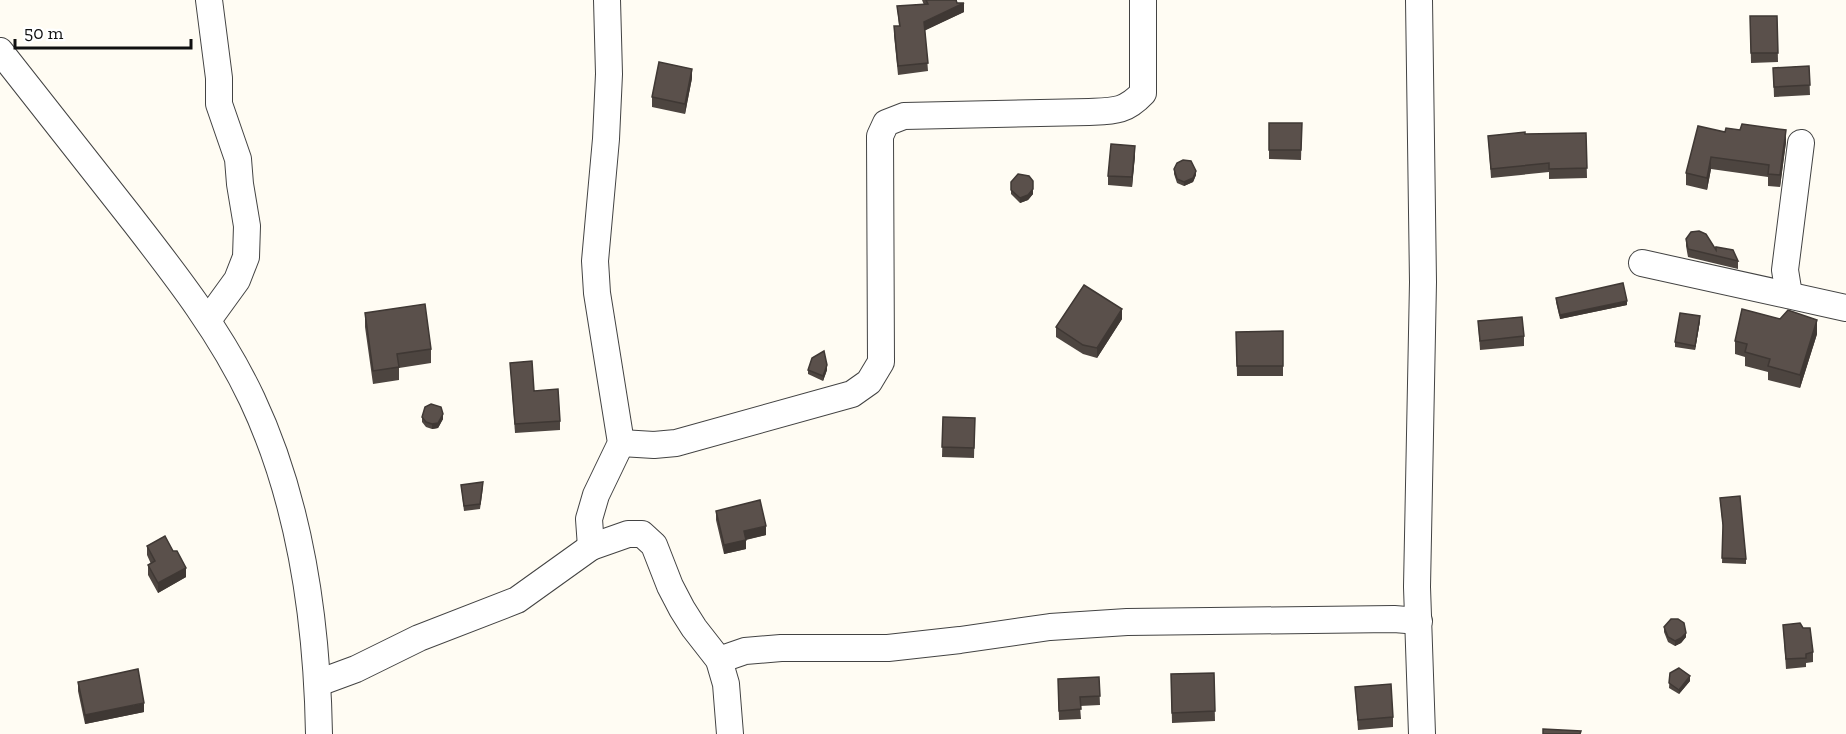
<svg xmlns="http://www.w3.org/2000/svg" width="1846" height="734" viewBox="0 0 1846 734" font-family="'Zilla Slab',serif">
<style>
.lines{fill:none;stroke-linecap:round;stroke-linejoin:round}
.minor-casing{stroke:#434343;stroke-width:28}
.minor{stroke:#fff;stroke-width:26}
.wall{fill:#4d4540}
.shaded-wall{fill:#3f3834}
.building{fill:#5a504b;stroke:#3f3834;stroke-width:1.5}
</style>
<rect width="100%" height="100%" fill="#fffcf3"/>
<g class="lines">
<defs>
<g id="minor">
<path d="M1419,0L1423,282L1417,587L1422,734"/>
<path d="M0,51C43,106 86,160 129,215C174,273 220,331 252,399C301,503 317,620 319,734"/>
<path d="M1642,263L1846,308"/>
<path d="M1789,295L1785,270L1801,143"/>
<path d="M208,320L237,280L246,257L247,226L240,184L238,159L219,104V78L209,0"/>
<path d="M621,443L654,445L676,443L852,394L869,382L881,362L880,136L886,123L904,116L1089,112C1114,111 1125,112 1143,93V0"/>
<path d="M591,547L589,519L596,495L621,443L597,293L595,261L606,139L609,74L607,0"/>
<path d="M719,660L745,651L781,648H888L960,640L1050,627L1127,622L1394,619L1419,621"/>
<path d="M318,683L356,669L419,638L517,600L591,547L628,534H642L654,545L670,586L682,609L694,628L719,660L726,684L730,734"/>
</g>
</defs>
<use href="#minor" class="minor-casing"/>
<use href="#minor" class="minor"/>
</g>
<g class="wall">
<path d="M922,0H957V3L964,12L925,30L928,71L898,75L894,35V26H899L897,6L924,5Z"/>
<path d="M1750,16H1777L1778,62L1751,63Z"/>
<path d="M1809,66L1810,95L1774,97L1773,68Z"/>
<path d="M692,78L685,114L652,107V97Z"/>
<path d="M1269,123H1302L1301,160L1269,159Z"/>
<path d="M1725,132L1786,142L1780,187L1768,186V177L1711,169L1707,190L1686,185V173Z"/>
<path d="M1586,133L1587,178L1549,179V172L1491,178L1488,136Z"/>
<path d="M1135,155L1132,187L1108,185V176Z"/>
<path d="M1174,169L1196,175L1193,182L1184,186L1177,183L1174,174Z"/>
<path d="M1033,181V194L1028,200L1020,203L1011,194V182Z"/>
<path d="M1686,239L1716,250L1738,261V269L1688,257L1686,246Z"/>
<path d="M1556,298L1627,305L1560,319L1556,302Z"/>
<path d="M365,313L431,349V363L399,368V380L373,384L365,327Z"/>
<path d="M1122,319L1097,358L1083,354L1056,337V327Z"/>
<path d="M1478,321L1524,336V346L1480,350Z"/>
<path d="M1700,321L1695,350L1675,347V342Z"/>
<path d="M1283,331V376H1237L1236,332Z"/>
<path d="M1817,334L1800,388L1768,380V372L1745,366V357L1735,354V341Z"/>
<path d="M510,363L560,421V430L515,433Z"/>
<path d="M808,370H827L823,381L808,374Z"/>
<path d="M422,417L443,419L438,428L432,429L426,427L422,422Z"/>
<path d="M943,417L975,418L974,458L942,457Z"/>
<path d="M461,485L483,487L480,509L464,511Z"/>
<path d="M1720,498L1746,559V564L1722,563L1723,529Z"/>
<path d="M716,511L766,535L746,540V549L724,554L716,520Z"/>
<path d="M147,546L173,551L186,577L158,593L148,575V565L151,564L147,555Z"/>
<path d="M1783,625L1813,652V662L1806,663V667L1786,669Z"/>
<path d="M1664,627L1686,637L1681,643L1675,646L1668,642L1664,632Z"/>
<path d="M1214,673L1215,721L1172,723L1171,674Z"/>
<path d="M1670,673L1690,681L1679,694L1669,688Z"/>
<path d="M1099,677L1100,705L1080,706L1081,719L1059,720L1058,679Z"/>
<path d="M78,682L144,712L85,724L78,691Z"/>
<path d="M1355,687L1393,717V727L1358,730Z"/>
</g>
<g class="shaded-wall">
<path d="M964,3V12L924,31V22Z"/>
<path d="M692,69V78L685,114V104Z"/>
<path d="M1786,130V142L1780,187V175Z"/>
<path d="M1135,146V155L1132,187V177Z"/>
<path d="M1711,157V169L1707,190V178Z"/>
<path d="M1196,171V175L1193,182L1184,186V182Z"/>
<path d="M1033,189V194L1028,200L1020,203V198Z"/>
<path d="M1627,301V305L1560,319V315Z"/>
<path d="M1122,309V319L1097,358V348Z"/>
<path d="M1700,316V321L1695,350V346Z"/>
<path d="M1817,320V334L1800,388V375Z"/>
<path d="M827,365V370L823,381V376Z"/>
<path d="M443,414V419L438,428L432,429V424Z"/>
<path d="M766,526V535L744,540V531Z"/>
<path d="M746,540V549L724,554V545Z"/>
<path d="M186,568V577L158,593V583Z"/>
<path d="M1686,633V637L1681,643L1675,646V641Z"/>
<path d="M1690,676V681L1679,694V690Z"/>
<path d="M144,703V712L85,724V715Z"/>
</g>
<g class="building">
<path d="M926,0H956L957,3H964L924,22L928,63L898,66L894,26H900L897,6L928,4Z"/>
<path d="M1750,16H1777L1778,53H1751Z"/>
<path d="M659,62L692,69L685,104L652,97Z"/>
<path d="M1809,66L1810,85L1774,87L1773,68Z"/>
<path d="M1269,123H1302L1301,150H1269Z"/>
<path d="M1742,124L1786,130L1780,175L1768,174L1769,165L1711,157L1707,178L1686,173L1698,126L1725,132L1726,128L1740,130Z"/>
<path d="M1525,132V134L1586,133L1587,168L1549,169V163L1491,169L1488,136Z"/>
<path d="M1111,144L1135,146L1132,177L1108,176Z"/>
<path d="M1183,160L1191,161L1196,171L1193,178L1184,182L1177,179L1174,169L1177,163Z"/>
<path d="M1018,174L1029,176L1033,181V189L1028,195L1020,198L1011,190V182Z"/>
<path d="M1699,231L1706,234L1716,250V247L1733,250L1738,261L1688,249L1686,239L1691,232Z"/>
<path d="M1623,283L1627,301L1560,315L1556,298Z"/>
<path d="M1084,285L1122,309L1097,348L1083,345L1056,327Z"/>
<path d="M425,304L431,349L397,354L399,367L373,371L365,313Z"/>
<path d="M1742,309L1780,319L1788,310L1817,320L1800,375L1768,366L1770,359L1745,352L1747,344L1735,341Z"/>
<path d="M1680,313L1700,316L1695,346L1675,342Z"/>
<path d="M1522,317L1524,336L1480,341L1478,321Z"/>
<path d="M1283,331V366H1237L1236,332Z"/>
<path d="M824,351L827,365L823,376L808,370L812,358Z"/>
<path d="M532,361L534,391L558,389L560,421L515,424L510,363Z"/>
<path d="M431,404L441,407L443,414L438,423L432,424L426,422L422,417L425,407Z"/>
<path d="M943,417L975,418L974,448L942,447Z"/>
<path d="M483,482L480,504L464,506L461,485Z"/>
<path d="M1740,496L1746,559L1722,558L1723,525L1720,498Z"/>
<path d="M760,500L766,526L744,531L746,540L724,545L716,511Z"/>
<path d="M165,536L173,551H177L186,568L158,583L148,565L155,561L147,546Z"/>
<path d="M1671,619H1678L1684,623L1686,633L1681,638L1675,641L1668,637L1664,627Z"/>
<path d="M1800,623L1803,628H1810L1813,652L1806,654V658L1786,659L1783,625Z"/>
<path d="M1679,668L1690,676L1679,690L1669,683L1670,673Z"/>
<path d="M138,669L144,703L85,715L78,682Z"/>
<path d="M1214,673L1215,711L1172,713L1171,674Z"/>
<path d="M1099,677L1100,696L1080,697L1081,709L1059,711L1058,679Z"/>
<path d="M1391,684L1393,717L1358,720L1355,687Z"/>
<path d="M1543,729L1581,731L1580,734H1543Z"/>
</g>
<path d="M15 39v9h176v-9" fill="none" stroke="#101010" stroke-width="3"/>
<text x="24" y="39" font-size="18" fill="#101010" stroke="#ffffff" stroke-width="4.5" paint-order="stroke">50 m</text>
</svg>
